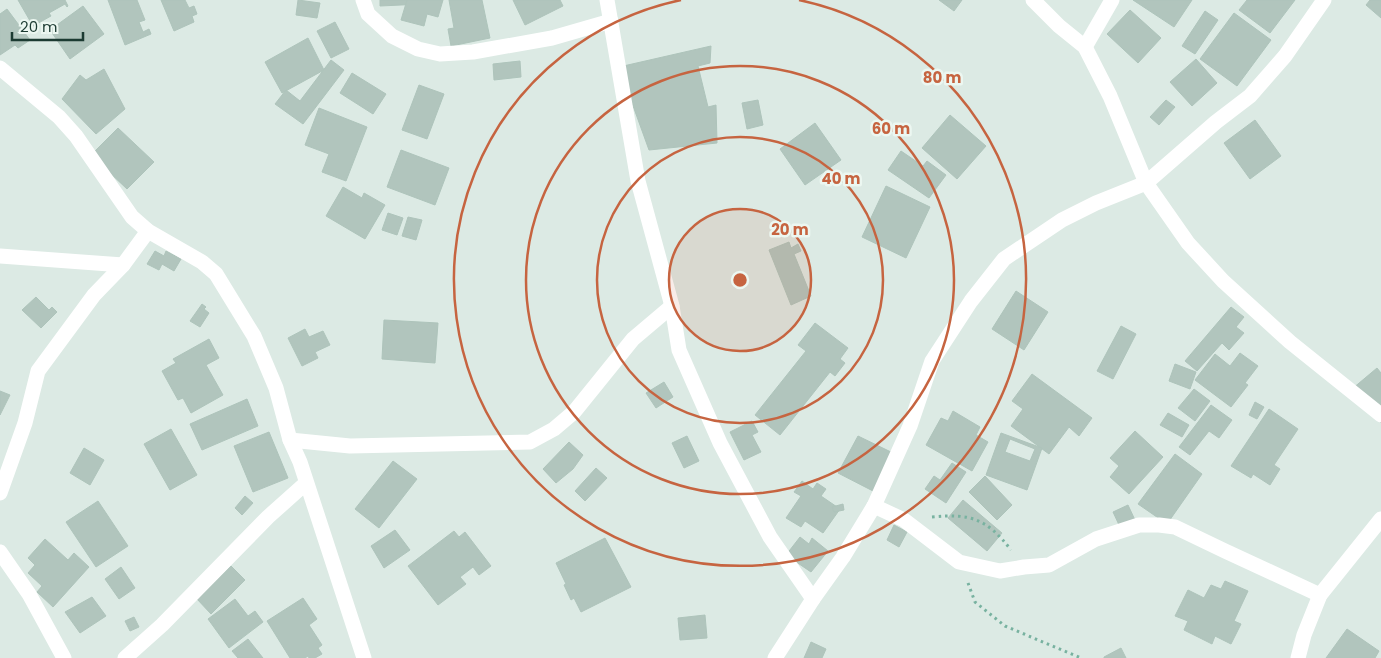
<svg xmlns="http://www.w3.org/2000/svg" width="1381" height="658" viewBox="0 0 1381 658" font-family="Poppins,sans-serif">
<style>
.building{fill:#b1c5bd;stroke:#aec4bb;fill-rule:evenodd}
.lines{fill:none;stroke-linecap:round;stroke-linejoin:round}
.path{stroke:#78b2a0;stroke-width:3;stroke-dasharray:2.5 4;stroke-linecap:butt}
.street{stroke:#fff;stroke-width:15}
.ring{fill:none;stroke:#c66440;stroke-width:2.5}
.centre{fill:#c66440;stroke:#ecf7f1;stroke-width:2.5}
.ring-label{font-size:15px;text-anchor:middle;font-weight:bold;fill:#c66440;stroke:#ecf7f1;stroke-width:5;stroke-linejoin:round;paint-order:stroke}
</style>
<rect width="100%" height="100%" fill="#dceae4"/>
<g class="building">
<path d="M18,0H65L68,6L67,7L65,4L49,13L51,16L33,26Z"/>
<path d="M108,0H137L145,20L139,22L143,32L149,29L151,34L125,45Z"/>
<path d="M161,0H185L189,8L194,6L197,14L192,16L194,22L174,31Z"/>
<path d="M298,0L320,3L317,18L296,15Z"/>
<path d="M380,0H422V4L380,6Z"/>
<path d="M407,0H443L438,17L427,14L424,26L401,20Z"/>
<path d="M449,0H482L490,38L451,46L448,29L454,28Z"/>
<path d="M513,0H560L563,6L525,25Z"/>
<path d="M939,0H962L954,11Z"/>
<path d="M1133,0H1192L1174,27Z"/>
<path d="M1247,0H1295L1270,33L1239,10Z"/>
<path d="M1370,0H1381V18L1366,5Z"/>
<path d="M83,6L104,34L70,59L50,30Z"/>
<path d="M7,9L30,40L18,48L15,45L0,55V14Z"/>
<path d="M1130,10L1161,38L1138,63L1107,34Z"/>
<path d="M1205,11L1218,20L1195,54L1182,46Z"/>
<path d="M1234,13L1271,40L1237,86L1200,59Z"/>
<path d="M335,22L349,49L331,58L317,31Z"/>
<path d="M308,38L324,70L282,93L265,62Z"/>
<path d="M711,46L710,63L698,66L708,107L716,105L717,143L649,150L619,67Z"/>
<path d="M1196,59L1217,83L1192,106L1170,82Z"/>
<path d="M331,60L344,70L303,124L275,104L286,90L300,101Z"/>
<path d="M520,61L521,77L494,80L493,64Z"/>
<path d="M104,69L125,109L96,134L62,99L80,75L86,80Z"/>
<path d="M352,73L386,94L373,114L340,93Z"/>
<path d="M419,85L444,94L427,139L402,130Z"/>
<path d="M758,100L763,125L747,129L742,103Z"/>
<path d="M1166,100L1175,107L1159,125L1150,117Z"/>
<path d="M319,108L367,127L346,181L322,172L329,154L305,145Z"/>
<path d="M950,115L986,146L957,179L922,148Z"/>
<path d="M1255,120L1281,156L1250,179L1224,143Z"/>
<path d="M815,123L841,160L805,185L780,149Z"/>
<path d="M118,128L154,162L127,189L91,155Z"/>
<path d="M401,150L449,168L435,205L387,187Z"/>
<path d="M901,151L923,166L927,161L946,175L929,198L888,170Z"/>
<path d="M886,186L930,207L906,258L862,237Z"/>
<path d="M343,187L362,198L364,193L385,205L365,239L326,216Z"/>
<path d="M388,213L403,218L397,235L382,230Z"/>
<path d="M408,217L422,220L416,240L402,236Z"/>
<path d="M789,242L791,248L798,244L801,251L794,254L811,296L791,305L769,250Z"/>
<path d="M155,251L164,256L166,251L181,259L174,271L162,264L159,270L147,264Z"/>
<path d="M1016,291L1048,312L1024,350L992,329Z"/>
<path d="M36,297L49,310L52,307L57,312L41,328L22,310Z"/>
<path d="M202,304L206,307L204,309L209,313L200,327L190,321Z"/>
<path d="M1231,307L1244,317L1236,327L1244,333L1229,350L1222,343L1197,371L1185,361Z"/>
<path d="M384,320L438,323L435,363L382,359Z"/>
<path d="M815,323L848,348L840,359L845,363L835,376L830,372L780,435L755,415L806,351L798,345Z"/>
<path d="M1121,326L1136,334L1113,379L1097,371Z"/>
<path d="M305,329L309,337L323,331L330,345L315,352L318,358L302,366L288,338Z"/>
<path d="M209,339L219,358L206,365L223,395L191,413L183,398L178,400L162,371L176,363L173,359Z"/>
<path d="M1240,353L1258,366L1245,383L1248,385L1231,407L1195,380L1215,354L1230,366Z"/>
<path d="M1175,364L1196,372L1190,389L1169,381Z"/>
<path d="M1377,368L1381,373V423L1352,389Z"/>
<path d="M1032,374L1092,418L1079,436L1069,427L1049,454L1011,426L1023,409L1012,401Z"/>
<path d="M664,382L673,397L656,408L646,393Z"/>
<path d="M1194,389L1210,401L1195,421L1178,408Z"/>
<path d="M0,391L10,395L0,415Z"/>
<path d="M247,399L258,426L202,450L190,424Z"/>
<path d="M1255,402L1264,407L1257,419L1249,415Z"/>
<path d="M1211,405L1232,420L1219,438L1209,431L1190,455L1179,447Z"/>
<path d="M1269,409L1298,429L1274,465L1280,469L1270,485L1253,474L1251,478L1231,466Z"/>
<path d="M953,411L980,427L976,435L988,442L972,471L926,445L941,418L948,421Z"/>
<path d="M1168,413L1189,425L1182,437L1160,425Z"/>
<path d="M752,421L758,432L752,435L761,452L744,460L730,432Z"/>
<path d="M171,429L197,475L170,490L144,444Z"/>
<path d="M1135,431L1163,457L1129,494L1110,477L1119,466L1110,458Z"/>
<path d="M269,432L288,478L253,492L234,446Z"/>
<path d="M1001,433L1042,448L1027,490L986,475ZM1010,439L1035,449L1030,461L1005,452Z"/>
<path d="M687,436L699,461L684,468L672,443Z"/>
<path d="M858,436L893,453L873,491L838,473Z"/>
<path d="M569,442L583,455L573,469L556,483L543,469Z"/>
<path d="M84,448L104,460L90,485L70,473Z"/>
<path d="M1175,454L1202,474L1167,524L1138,504Z"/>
<path d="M393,461L417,479L379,528L355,509Z"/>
<path d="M952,463L966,472L946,503L925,489L934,476L940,480Z"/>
<path d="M596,468L607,478L585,501L575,491Z"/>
<path d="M985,476L1012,505L997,520L969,492Z"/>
<path d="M802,481L813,489L817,483L826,489L821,496L840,509L823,533L805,521L801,527L786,518L801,496L794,492Z"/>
<path d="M245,496L253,503L242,515L235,508Z"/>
<path d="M963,500L1002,533L987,551L948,518Z"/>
<path d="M98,501L128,546L96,567L66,522Z"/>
<path d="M843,504L844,510L834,512L832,507Z"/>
<path d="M1128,505L1135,520L1120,527L1113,512Z"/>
<path d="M894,525L907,532L899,547L887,540Z"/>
<path d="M395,530L410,550L384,568L371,546Z"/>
<path d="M454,531L459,537L465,532L491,566L479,575L473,567L460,577L466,584L438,605L408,566Z"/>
<path d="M800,537L809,544L812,538L828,551L811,572L786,555Z"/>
<path d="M605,538L631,587L581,612L574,598L571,600L564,585L566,584L556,563Z"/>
<path d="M45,539L68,560L74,553L89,567L53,607L37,592L42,586L28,573L35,565L28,558Z"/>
<path d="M231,566L245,580L211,614L197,599Z"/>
<path d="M121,567L135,588L119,599L105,579Z"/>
<path d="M1225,581L1248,591L1234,621L1241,624L1231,644L1215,636L1212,644L1184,630L1188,621L1175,616L1188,590L1204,598L1211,585L1221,589Z"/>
<path d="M92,597L106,616L80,633L65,612Z"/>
<path d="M303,598L317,619L309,625L322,645L318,648L322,654L315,658H309L308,656L305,658H290L267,621Z"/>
<path d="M235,599L248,616L255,611L263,622L229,648L208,619Z"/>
<path d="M705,615L707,638L680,640L678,618Z"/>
<path d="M134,617L139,627L130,631L125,621Z"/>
<path d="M1347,629L1379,651L1375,658H1326Z"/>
<path d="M248,639L263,658H238L232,651Z"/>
<path d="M811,642L826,649L822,658H804Z"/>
<path d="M1121,648L1126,658H1104V657Z"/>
</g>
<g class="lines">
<g class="path">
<path d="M932,517C971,513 987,519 1011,550"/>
<path d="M968,583L975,602L1005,626L1081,658"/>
</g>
<g class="street">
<path d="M363,0L368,14L392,36L418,49L440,54L473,52L552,38L611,21"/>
<path d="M607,0L638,181L672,306L679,350L720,443L770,537L813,599"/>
<path d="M1033,0L1059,26L1085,47L1110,96L1146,183L1188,243L1223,281L1290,342L1381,415"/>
<path d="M1085,47L1112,0"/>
<path d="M0,68L59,117L76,136L132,217L148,231L202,262L216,274L254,336L276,388L290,440L300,462L364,658"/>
<path d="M0,256L123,265"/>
<path d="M290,440L350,446L530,442L554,429L574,412L633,339L672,306"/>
<path d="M0,493L25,423L38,371L94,295L123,265L148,231"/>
<path d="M874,506L904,520L959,562L1000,571L1024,567L1049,565L1096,539L1139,525H1159L1175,527L1225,551L1320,595"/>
<path d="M0,552L29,594L64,658"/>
<path d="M125,658L162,625L268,517L306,483"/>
<path d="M775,658L813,599L843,557L874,506L910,426L932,361L971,301L1004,259L1062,220L1096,203L1146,183L1216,122L1250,96L1285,56L1324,0"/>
<path d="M1298,658L1304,635L1320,595L1381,519"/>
</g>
</g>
<circle cx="740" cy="280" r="71" fill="#c66440" fill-opacity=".12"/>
<g class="ring">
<circle cx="740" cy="280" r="71"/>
<circle cx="740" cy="280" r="143"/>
<circle cx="740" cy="280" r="214"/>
<path d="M799 0A286 286 0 1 1 681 0"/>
</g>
<circle cx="740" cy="280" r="8" class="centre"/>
<g class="ring-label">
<text x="942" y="83">80 m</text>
<text x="891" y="134">60 m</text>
<text x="841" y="184">40 m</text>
<text x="790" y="235">20 m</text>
</g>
<path d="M12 32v8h71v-8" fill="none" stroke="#1c3b32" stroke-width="2.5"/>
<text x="20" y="32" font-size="15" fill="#1c3b32" stroke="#ecf7f1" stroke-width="4" paint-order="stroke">20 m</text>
</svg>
